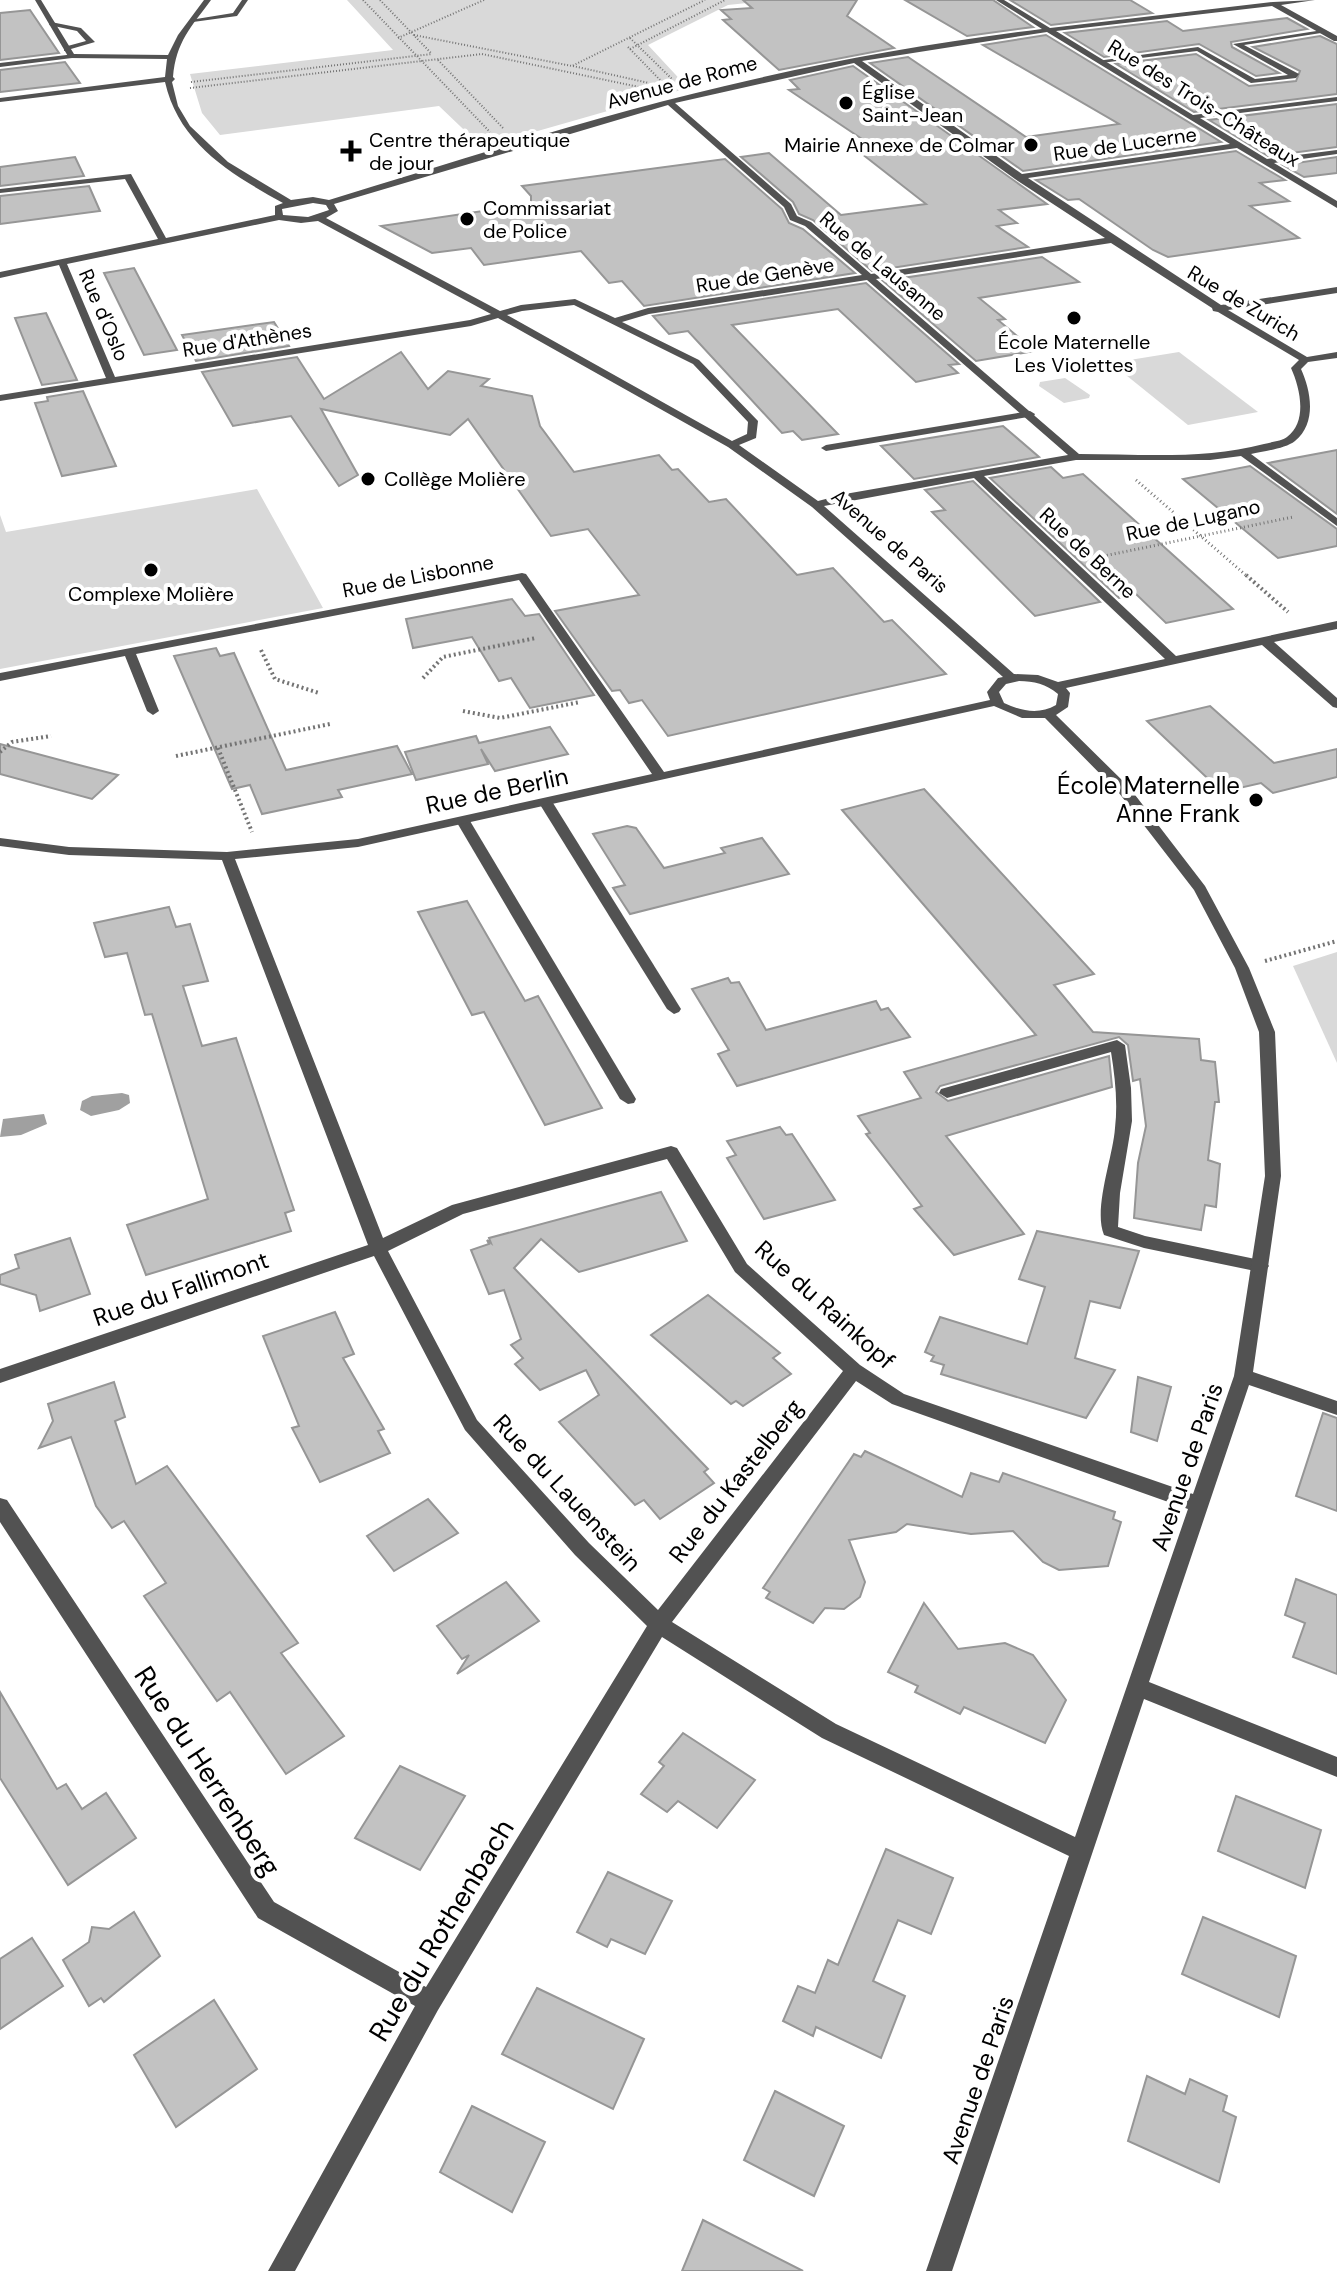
<svg xmlns="http://www.w3.org/2000/svg" width="1337" height="2271" viewBox="0 0 1337 2271" font-family="'DM Sans',sans-serif">
<style>
.green{fill:#d9d9d9}
.water{fill:#a0a0a0}
.building{fill:#c2c2c2;stroke:#969696;stroke-width:2}
.lines{fill:none;stroke-linecap:round;stroke-linejoin:round}
.path-far2{stroke:#747474;stroke-width:2;stroke-dasharray:1 2;stroke-linecap:butt}
.path-far1{stroke:#747474;stroke-width:3;stroke-dasharray:1 3;stroke-linecap:butt}
.path{stroke:#747474;stroke-width:4;stroke-dasharray:2 3;stroke-linecap:butt}
.lane{fill:#525252;fill-rule:evenodd}
.street{fill:#525252;fill-rule:evenodd}
.poi-dot{fill:#000;stroke:#fff;stroke-width:3}
.labels{text-anchor:middle;stroke-width:8;stroke-linejoin:round;paint-order:stroke}
.far-street-label{font-size:20px;fill:#000;stroke:#fff}
.far-poi-label{font-size:20px;fill:#000;stroke:#fff;text-anchor:start}
.poi-label{font-size:24px;fill:#000;stroke:#fff;text-anchor:end}
.street-label{font-size:24px;fill:#000;stroke:#fff}
.near-street-label{font-size:28px;fill:#000;stroke:#fff}
</style>
<rect width="100%" height="100%" fill="#fff"/>
<g class="green">
<path d="M347,0H743L747,3L728,5L648,45L688,88L482,147L439,106L220,135L202,113L190,74L393,50Z"/>
<path d="M1179,352L1258,412L1188,425L1111,363Z"/>
<path d="M1065,378L1090,395L1089,398L1064,403L1039,386L1040,382Z"/>
<path d="M257,489L323,608L0,669V515L6,532Z"/>
<path d="M1337,952V1063L1293,966Z"/>
</g>
<g class="water">
<path d="M122,1093L129,1095L130,1103L119,1110L91,1116L80,1110L82,1101L92,1096Z"/>
<path d="M44,1114L47,1124L21,1135L0,1137L3,1119Z"/>
</g>
<g class="building">
<path d="M743,0H857L847,16L894,48L779,70L723,20L731,19L721,10L752,8Z"/>
<path d="M905,0H993L1033,27L967,36Z"/>
<path d="M1010,0H1130L1152,13L1051,25Z"/>
<path d="M30,10L59,53L0,60V13Z"/>
<path d="M1287,18L1307,29L1231,42L1232,47L1279,73L1256,76L1199,44L1104,57L1065,33L1167,21L1183,31Z"/>
<path d="M1046,35L1221,142L1023,171L870,63L908,57L1026,137L1119,124L983,45Z"/>
<path d="M1320,36L1337,44V94L1194,112L1116,64L1196,54L1249,86L1296,81L1300,71L1253,47Z"/>
<path d="M65,62L80,83L0,92V70Z"/>
<path d="M853,66L1047,204L999,210L1017,223L997,226L1028,247L872,271L813,220L799,214L793,202L741,157L769,153L841,215L926,204L848,143L865,141L789,90L799,89L790,80Z"/>
<path d="M1337,104V147L1268,156L1209,120Z"/>
<path d="M1236,151L1285,180L1260,183L1289,201L1250,206L1299,238L1168,257L1153,250L1079,199L1068,200L1036,180Z"/>
<path d="M75,157L84,176L0,186V167Z"/>
<path d="M1337,157V173L1304,177L1283,165Z"/>
<path d="M725,159L782,209L789,223L803,229L855,273L644,306L622,281L609,283L581,251L484,265L471,248L432,253L381,226L531,204V196L522,186Z"/>
<path d="M89,186L100,211L0,224V196Z"/>
<path d="M1042,257L1079,282L979,298L1005,319L998,320L1035,351L976,361L883,281Z"/>
<path d="M134,268L177,350L144,355L104,273Z"/>
<path d="M866,283L959,364L949,365L958,373L916,382L838,309L732,325L838,434L802,440L793,431L782,433L688,331L669,334L653,316Z"/>
<path d="M46,313L77,380L42,385L15,318Z"/>
<path d="M274,322L289,346L196,361L182,335Z"/>
<path d="M401,352L428,389L448,371L489,379L481,386L532,396L540,426L574,472L659,455L672,470L678,469L709,502L726,499L797,575L833,568L884,622L892,620L946,674L668,736L642,700L629,703L620,690L612,691L555,611L639,595L588,529L551,536L468,419L450,435L321,409L358,475L339,486L291,416L233,426L202,372L297,357L324,399Z"/>
<path d="M83,391L116,466L62,476L35,403L48,401L47,397Z"/>
<path d="M1003,426L1039,457L914,479L881,446Z"/>
<path d="M1337,450V514L1268,463Z"/>
<path d="M1250,466L1337,529V546L1278,558L1183,479Z"/>
<path d="M1051,467L1063,478L1083,474L1233,609L1166,623L1136,594L1119,598L990,478Z"/>
<path d="M973,481L1100,602L1035,616L932,512L945,510L925,490Z"/>
<path d="M512,599L525,616L539,614L594,695L530,708L511,678L499,681L472,637L413,648L406,619Z"/>
<path d="M216,648L220,656L234,653L286,770L397,746L412,774L338,790L342,797L262,814L250,785L232,789L174,656Z"/>
<path d="M1210,706L1274,763L1337,749V777L1273,793L1261,783L1222,792L1147,721Z"/>
<path d="M550,727L568,754L495,771L481,749L488,764L416,780L405,752L476,736L479,743Z"/>
<path d="M0,744L75,764L118,775L92,799L0,774Z"/>
<path d="M924,789L1094,974L1054,985L1093,1032L1199,1039L1201,1060L1215,1062L1219,1102H1215L1208,1160L1220,1164L1216,1207L1205,1205L1201,1230L1134,1218L1138,1163L1146,1126L1140,1079L1133,1081L1128,1045L1119,1037L940,1086L936,1092L948,1101L1109,1056L1112,1087L946,1136L1024,1234L954,1255L914,1209L922,1206L866,1134L870,1133L858,1116L921,1098L904,1072L1036,1035L842,810Z"/>
<path d="M627,826L636,828L664,868L725,853L721,848L762,838L789,874L630,914L613,888L625,885L593,834Z"/>
<path d="M467,901L525,1001L538,996L602,1108L545,1125L484,1012L472,1015L418,912Z"/>
<path d="M169,907L176,927L190,924L208,981L183,986L202,1046L236,1038L294,1210L285,1213L291,1231L146,1275L127,1225L208,1199L152,1014L145,1015L127,953L105,957L94,923Z"/>
<path d="M728,978L731,983L739,982L766,1030L876,1001L881,1010L888,1008L910,1037L737,1086L718,1054L729,1050L692,989Z"/>
<path d="M780,1127L786,1135L792,1134L835,1200L764,1219L727,1158L736,1155L727,1141Z"/>
<path d="M661,1192L687,1241L579,1272L541,1239L514,1268L708,1469L704,1472L714,1483L660,1519L644,1500L635,1505L559,1422L599,1395L586,1370L540,1390L515,1364L523,1358L511,1345L521,1339L504,1290L489,1294L471,1250L489,1244L487,1240L491,1243L489,1238Z"/>
<path d="M1037,1231L1139,1251L1120,1308L1090,1301L1075,1358L1115,1370L1086,1418L941,1374L944,1365L931,1361L934,1356L925,1352L940,1317L1027,1344L1045,1287L1019,1279Z"/>
<path d="M70,1238L90,1294L40,1311L36,1295L0,1284V1275L19,1268L15,1255Z"/>
<path d="M708,1295L780,1353L773,1358L791,1374L743,1406L736,1401L731,1404L651,1335Z"/>
<path d="M335,1312L354,1354L343,1358L384,1429L378,1431L390,1453L320,1482L292,1428L299,1426L263,1336Z"/>
<path d="M1138,1377L1171,1387L1157,1441L1131,1432Z"/>
<path d="M114,1382L125,1417L115,1421L136,1484L167,1466L298,1643L281,1653L344,1736L286,1774L230,1692L217,1701L144,1596L166,1583L124,1521L112,1528L96,1506L71,1437L39,1448L53,1421L48,1404Z"/>
<path d="M1323,1413L1337,1418V1511L1296,1496Z"/>
<path d="M865,1451L962,1497L971,1473L999,1482L1003,1473L1115,1512L1113,1519L1121,1522L1108,1566L1059,1570L1043,1562L1013,1531L971,1534L907,1524L896,1532L849,1540L865,1582L860,1597L844,1609L825,1608L813,1623L766,1598L770,1592L763,1588L854,1454L861,1457Z"/>
<path d="M428,1499L458,1533L394,1571L367,1536Z"/>
<path d="M1296,1579L1337,1595V1674L1293,1657L1305,1623L1285,1615Z"/>
<path d="M506,1582L539,1621L457,1674L469,1655L462,1659L437,1626Z"/>
<path d="M924,1603L958,1649L1005,1643L1033,1655L1066,1700L1045,1743L964,1707L960,1714L915,1692L918,1686L888,1672Z"/>
<path d="M0,1692L57,1789L66,1784L82,1809L106,1793L136,1838L68,1885L0,1778Z"/>
<path d="M683,1733L755,1780L717,1828L678,1801L667,1812L641,1794L664,1766L659,1762Z"/>
<path d="M400,1766L465,1796L420,1870L355,1838Z"/>
<path d="M1236,1796L1321,1830L1305,1888L1218,1851Z"/>
<path d="M886,1849L953,1878L931,1934L898,1920L873,1981L905,1996L881,2058L816,2027L813,2036L783,2021L798,1986L815,1993L828,1960L838,1965Z"/>
<path d="M608,1872L672,1901L645,1954L611,1939L607,1947L577,1932Z"/>
<path d="M134,1912L160,1956L104,2002L101,1998L89,2006L63,1960L89,1942L92,1927L109,1929Z"/>
<path d="M1203,1917L1296,1956L1279,2017L1182,1974Z"/>
<path d="M32,1938L63,1986L0,2029V1959Z"/>
<path d="M537,1988L644,2039L613,2109L502,2054Z"/>
<path d="M214,2000L257,2069L176,2127L134,2055Z"/>
<path d="M1147,2076L1185,2094L1190,2079L1227,2096L1223,2111L1236,2117L1219,2182L1128,2141Z"/>
<path d="M775,2091L844,2126L814,2196L744,2160Z"/>
<path d="M472,2106L545,2142L512,2212L440,2172Z"/>
<path d="M703,2220L803,2271H682Z"/>
</g>
<g class="lines">
<g class="path-far2">
<path d="M363,0L490,132"/>
<path d="M380,0L431,53"/>
<path d="M414,35L572,66L705,0"/>
<path d="M398,38L484,0"/>
<path d="M630,38L672,79"/>
<path d="M628,47L663,83"/>
<path d="M630,49L725,0"/>
<path d="M438,60L503,128"/>
<path d="M573,66L649,83"/>
<path d="M191,82L432,54"/>
<path d="M190,88L482,54L639,87"/>
</g>
<g class="path-far1">
<path d="M1136,480L1248,577"/>
<path d="M1099,557L1293,517"/>
</g>
<g class="path">
<path d="M1246,575L1288,612"/>
<path d="M261,650L275,679L319,693"/>
<path d="M423,678L443,657L536,638"/>
<path d="M463,711L500,718L580,702"/>
<path d="M218,748L252,832"/>
<path d="M0,752L12,742L51,736"/>
<path d="M176,756L330,724"/>
<path d="M1265,961L1337,941"/>
</g>
<g class="lane">
<path d="M242,0H248L237,16L193,22L190,20L233,13Z"/>
<path d="M51,22L81,28L95,42L64,51V47L86,41L77,31L49,25Z"/>
<path d="M1323,30L1321,33L1244,45L1299,74L1296,78L1251,83L1197,51L1101,63L1097,61L1198,47L1255,79L1288,75L1233,44Z"/>
<path d="M75,54L72,58L0,67V63Z"/>
<path d="M1030,411L1035,414L1034,416L826,451L821,448L826,445Z"/>
<path d="M546,799L553,803L681,1009L679,1012L674,1014L667,1009L539,803Z"/>
<path d="M463,817L470,821L636,1099L634,1103L628,1104L620,1099L456,821Z"/>
<path d="M1117,1040L1125,1045L1131,1088L1132,1121L1120,1193L1118,1227L1145,1236L1260,1260L1266,1262L1269,1266L1266,1270L1260,1272L1144,1248L1104,1235C1093,1209 1113,1157 1115,1128C1118,1103 1115,1077 1111,1052L947,1098L939,1093L941,1089Z"/>
</g>
<path class="street" d="M35,0H41L74,54L168,55L178,35L204,0H211C191,27 176,42 173,77L175,79L172,82L178,106L190,126L228,162L291,200L313,197L329,200C470,157 611,111 755,79C849,57 945,41 1042,29L996,0H1004L1050,28L1273,2L1315,0L1281,5L1337,36V41H1334L1272,6L1056,31L1193,115L1337,97V101L1200,118L1267,159L1337,150V154L1274,163L1337,201V208L1237,148L1028,178L1221,305L1337,287V293L1228,310L1307,357L1337,352V358L1308,362L1301,369C1311,391 1317,423 1295,441C1285,449 1263,451 1251,454L1337,518V526L1241,456L1210,460H1076L984,476L1176,656L1337,621V629L1274,642L1337,698V708L1333,707L1262,645L1066,688L1070,693L1068,707L1056,715L1129,787L1205,886L1249,968L1275,1032L1281,1176L1253,1372L1337,1401V1415L1249,1385L1149,1682L1337,1757V1777L1144,1699L952,2271H926L1069,1856L822,1738L662,1637L438,2010L295,2271H268L415,2006L258,1918L0,1522V1498L7,1500L274,1902L426,1987L647,1626L575,1555L465,1430L374,1256L0,1383V1369L368,1245L222,860L69,855L0,846V838L69,847L227,852L358,839L652,774L519,580L136,654L159,711L153,715L147,711L125,656L0,681V673L522,573L526,574L664,772L990,700L987,692L998,678L1003,677L812,507L728,447L498,318L471,326L0,401V395L106,378L59,265L0,278V272L158,239L125,179L0,193V189L131,174L166,238L275,215V206L283,203C231,174 179,144 165,82L0,102V98L165,77L167,59L69,58ZM1047,32L1230,144L1022,174L862,61ZM854,63L1015,179L1105,238L871,274L811,222L797,216L791,204L675,103ZM668,105L784,207L790,220L805,226L862,275L648,308L615,318L575,299L521,305L500,311L326,218L338,211L334,204ZM313,203L326,205L329,210L308,217L283,215L282,209ZM279,220L301,223L318,221L491,314L470,320L115,377L67,264ZM1111,243L1212,308L1213,311L1218,312L1299,360L1291,368C1300,388 1308,421 1287,437C1282,441 1271,442 1264,444C1204,460 1140,454 1079,454L876,279ZM867,280L1068,455L845,494L818,501L739,445L756,438L758,421L699,360L622,322L649,314ZM574,305L693,364L748,422L747,434L732,441L507,315L522,311ZM974,478L1165,659L1058,682L1038,675L1014,674L824,506ZM1019,681C1034,681 1046,684 1058,694L1056,705C1039,715 1021,711 1004,703L999,692L1006,684ZM994,706L1022,718H1045L1119,793L1194,890L1235,968L1259,1032L1265,1176L1234,1376L1193,1494L904,1394L860,1365L747,1264L677,1148L671,1146L452,1205L383,1238L235,859L358,847ZM667,1159L735,1272L843,1371L658,1610L589,1543L477,1420L388,1251L463,1214ZM856,1381L892,1404L1188,1509L1075,1837L836,1724L672,1622Z"/>
</g>
<g class="poi-dot">
<circle cx="846" cy="103" r="8"/>
<circle cx="1031" cy="145" r="8"/>
<path d="M347 139h8v8h8v8h-8v8h-8v-8h-8v-8h8z"/>
<circle cx="467" cy="219" r="8"/>
<circle cx="1074" cy="318" r="8"/>
<circle cx="368" cy="479" r="8"/>
<circle cx="151" cy="570" r="8"/>
<circle cx="1256" cy="800" r="8"/>
</g>
<g class="labels">
<g class="far-street-label">
<text transform="translate(682 82) rotate(-15)" y="7">Avenue de Rome</text>
<text transform="translate(1204 103) rotate(32)" y="7">Rue des Trois-Châteaux</text>
<text transform="translate(1125 144) rotate(-8)" y="7">Rue de Lucerne</text>
<text transform="translate(883 266) rotate(40)" y="7">Rue de Lausanne</text>
<text transform="translate(765 275) rotate(-9)" y="7">Rue de Genève</text>
<text transform="translate(1244 303) rotate(31)" y="7">Rue de Zurich</text>
<text transform="translate(104 315) rotate(67)" y="7">Rue d'Oslo</text>
<text transform="translate(247 340) rotate(-9)" y="7">Rue d'Athènes</text>
<text transform="translate(1193 520) rotate(-12)" y="7">Rue de Lugano</text>
<text transform="translate(890 541) rotate(41)" y="7">Avenue de Paris</text>
<text transform="translate(1088 553) rotate(43)" y="7">Rue de Berne</text>
<text transform="translate(418 576) rotate(-11)" y="7">Rue de Lisbonne</text>
</g>
<g class="far-poi-label">
<text x="862" y="99">Église<tspan x="862" dy="23">Saint-Jean</tspan></text>
<text x="369" y="147">Centre thérapeutique<tspan x="369" dy="23">de jour</tspan></text>
<text x="1015" y="152" text-anchor="end">Mairie Annexe de Colmar</text>
<text x="483" y="215">Commissariat<tspan x="483" dy="23">de Police</tspan></text>
<text x="1074" y="349" text-anchor="middle">École Maternelle<tspan x="1074" dy="23">Les Violettes</tspan></text>
<text x="384" y="486">Collège Molière</text>
<text x="151" y="601" text-anchor="middle">Complexe Molière</text>
</g>
<g class="poi-label">
<text x="1240" y="794">École Maternelle<tspan x="1240" dy="28">Anne Frank</tspan></text>
</g>
<g class="street-label">
<text transform="translate(497 791) rotate(-12)" y="8">Rue de Berlin</text>
<text transform="translate(181 1289) rotate(-19)" y="8">Rue du Fallimont</text>
<text transform="translate(825 1305) rotate(42)" y="8">Rue du Rainkopf</text>
<text transform="translate(1187 1467) rotate(-71)" y="8">Avenue de Paris</text>
<text transform="translate(736 1481) rotate(-52)" y="8">Rue du Kastelberg</text>
<text transform="translate(567 1493) rotate(47)" y="8">Rue du Lauenstein</text>
<text transform="translate(978 2080) rotate(-71)" y="8">Avenue de Paris</text>
</g>
<g class="near-street-label">
<text transform="translate(208 1771) rotate(57)" y="10">Rue du Herrenberg</text>
<text transform="translate(441 1930) rotate(-59)" y="10">Rue du Rothenbach</text>
</g>
</g>
</svg>
